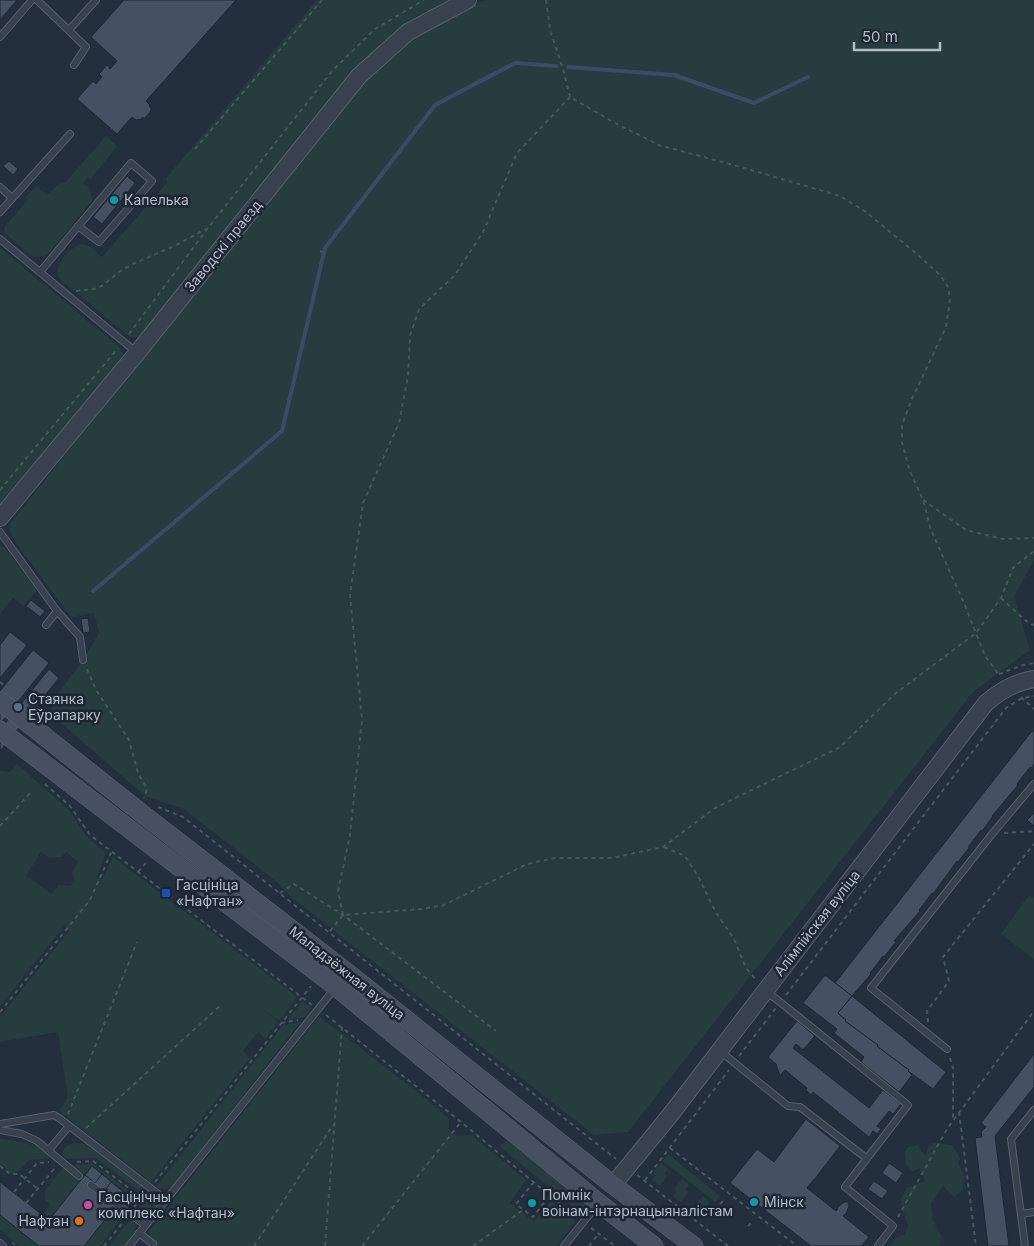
<svg xmlns="http://www.w3.org/2000/svg" width="1034" height="1246" viewBox="0 0 1034 1246" font-family="Inter,sans-serif">
<style>
.green{fill:#263c3f;fill-rule:evenodd}
.lines{fill:none;stroke-linecap:round;stroke-linejoin:round}
.stream{stroke:#394c67;stroke-width:4}
.building{fill:#455162;stroke:#1f2835}
.service-casing{stroke:#565f6c;stroke-width:8}
.tertiary-casing{stroke:#565f6c;stroke-width:18}
.secondary-casing{stroke:#565f6c;stroke-width:19}
.path{stroke:#44595c;stroke-width:2;stroke-dasharray:4 4;stroke-linecap:butt}
.service{stroke:#38414e;stroke-width:6}
.tertiary{stroke:#38414e;stroke-width:16}
.secondary{stroke:#465061;stroke-width:18}
.culture-dot{fill:#0f9aa8;stroke:#1d2633;stroke-width:2}
.service-dot{fill:#5c6f8a;stroke:#1d2633;stroke-width:2}
.transit-dot{fill:#1a4fb4;stroke:#1d2633;stroke-width:2}
.hotel-dot{fill:#d1479c;stroke:#1d2633;stroke-width:2}
.food-dot{fill:#e8710a;stroke:#1d2633;stroke-width:2}
.labels{text-anchor:middle;stroke-width:5;stroke-linejoin:round;paint-order:stroke}
.poi-label{font-size:14px;fill:#b4bcc9;stroke:#1d2633;text-anchor:start}
.street-label{font-size:14px;fill:#b4bcc9;stroke:#1d2633}
</style>
<rect width="100%" height="100%" fill="#242f3e"/>
<g class="green">
<path d="M317,0H452L404,27L144,334L137,338L130,337L62,281C59,277 57,274 58,270C58,260 76,241 86,245C92,247 98,254 102,257L167,183L166,178Z"/>
<path d="M488,0H1034V560L1014,597L1030,650L974,691L628,1132L594,1135L290,896L277,882L184,809L145,796L60,722L61,719L49,705L83,660L99,633L94,613L71,617L19,547L11,535L9,525L364,80L413,38L469,6Z"/>
<path d="M106,136L117,146L90,180L87,178L83,183L90,189L92,201L48,254C42,257 38,258 32,256L6,234L4,230L5,226L27,201L26,197L36,186L47,195L59,184L65,183Z"/>
<path d="M0,248L120,348L123,355L122,362L0,511Z"/>
<path d="M0,546L4,547L37,590L23,606L13,598L0,614Z"/>
<path d="M17,764L68,809L87,837L106,853L96,877L102,880L113,857L297,997L279,1021L261,1008L278,1022L265,1038L258,1032L243,1051L250,1058L151,1182L61,1113L60,1110L68,1097L58,1032L0,1042V1017L69,931L65,925L0,1006V771L10,772ZM41,852L50,858L62,857L66,852L78,862L72,872L75,881L70,886L58,885L52,894L26,876Z"/>
<path d="M1029,895L1034,898V959L1001,934Z"/>
<path d="M303,1001L312,1009L305,1017L287,1020Z"/>
<path d="M319,1016L430,1102L449,1119V1130L457,1136L471,1135L526,1180L510,1203L534,1222L551,1201L576,1221L556,1246H151L155,1241L150,1236V1230Z"/>
<path d="M301,1022L172,1186L166,1189L156,1187L283,1025Z"/>
<path d="M0,1139L11,1140L38,1146L53,1158L29,1160L19,1171L11,1173L0,1164Z"/>
<path d="M506,1141L514,1142L588,1204C590,1209 587,1212 584,1216L499,1146Z"/>
<path d="M74,1143L86,1144L145,1189L142,1193L96,1158L65,1159L62,1153C64,1146 68,1145 74,1143Z"/>
<path d="M934,1143L952,1145L960,1158L958,1164L964,1174L963,1189L954,1197L943,1186L931,1203L933,1220L942,1238L939,1246H890L897,1237L904,1235L908,1226L900,1200L907,1188L925,1181L920,1168L911,1172L906,1165L905,1151L908,1147L918,1145L925,1156L928,1147Z"/>
<path d="M668,1154L720,1196L715,1202L663,1161Z"/>
<path d="M661,1163L668,1169L665,1173L667,1176L660,1186L652,1180L656,1175L653,1173Z"/>
<path d="M93,1164L138,1198L129,1209L117,1200L124,1192L102,1174L85,1175L72,1165Z"/>
<path d="M64,1167L80,1181L51,1218L44,1213L51,1204L45,1200V1190Z"/>
<path d="M682,1179L689,1185L686,1189L689,1192L681,1202L673,1196L677,1191L674,1189Z"/>
<path d="M151,1193C163,1205 150,1220 135,1213Z"/>
<path d="M703,1196L710,1202L706,1206L709,1209L701,1219L694,1213L697,1208L695,1206Z"/>
<path d="M112,1207L124,1215L100,1246H84L111,1212L109,1211Z"/>
<path d="M0,1215L39,1246H20L0,1230Z"/>
<path d="M131,1219C142,1230 132,1237 125,1246H109Z"/>
</g>
<g class="lines">
<g class="stream">
<path d="M568,67L674,75L754,103L808,77"/>
<path d="M93,591L282,431L325,248L435,105L515,63L556,66"/>
</g>
</g>
<g class="building">
<path d="M0,0H17L0,20Z"/>
<path d="M124,0H236L146,101L150,105L149,106L151,108V111L144,119L143,117L141,119L136,120L132,117L117,134L77,99L93,81L96,84L102,77L99,74L107,65L110,69L117,61L91,37Z"/>
<path d="M9,161L18,169L13,175L3,166Z"/>
<path d="M127,176L135,183L102,224L93,217Z"/>
<path d="M31,600L45,611L40,617L26,606Z"/>
<path d="M88,618L90,632L83,633L81,619Z"/>
<path d="M10,632L27,645L0,678V645Z"/>
<path d="M33,650L49,663L0,724V691Z"/>
<path d="M49,669L59,678L1,750L0,749V730Z"/>
<path d="M1032,731L1034,732V764L1031,768L1030,767L1017,784L1018,785L992,816H993L982,831L981,830L968,847L969,848L958,862L957,861L933,894L932,893L919,910L920,911L894,941L896,942L884,957L883,956L870,973L871,974L852,996L835,983Z"/>
<path d="M1034,813V826L1027,820Z"/>
<path d="M825,975L852,996L838,1013L846,1020L845,1021L878,1045L877,1046L909,1070L908,1071L912,1075L899,1092L861,1062L864,1057L834,1033L837,1029L803,1003Z"/>
<path d="M852,996L946,1072L933,1089L908,1071L909,1070L877,1046L878,1045L845,1021L846,1020L838,1013Z"/>
<path d="M797,1021L815,1036L803,1050L796,1044L793,1048L869,1108L883,1090L901,1104L893,1114L889,1111L877,1126L881,1129L877,1134L873,1131L869,1137L813,1092L811,1095L806,1090L807,1088L785,1070L780,1076L776,1064L768,1057Z"/>
<path d="M1034,1054V1087L995,1136L1009,1246H988L975,1138L982,1137L981,1132L986,1127L981,1123Z"/>
<path d="M806,1119L840,1146L814,1180V1179L807,1188L836,1211L838,1209L837,1208L844,1202H848L849,1206L846,1214H845L843,1216L869,1237L861,1246H811L730,1183L757,1149L774,1162Z"/>
<path d="M889,1163L903,1173L896,1183L882,1173Z"/>
<path d="M92,1166L124,1192L109,1211L111,1212L84,1246H39L0,1215V1182L49,1220Z"/>
<path d="M92,1166L102,1174L95,1183L85,1175Z"/>
<path d="M874,1181L888,1191L882,1199L868,1189Z"/>
<path d="M111,1182L124,1192L117,1200L105,1190Z"/>
</g>
<g class="lines">
<defs>
<g id="service">
<path d="M37,0L86,47L74,65"/>
<path d="M69,30L96,0"/>
<path d="M0,37L32,0"/>
<path d="M0,187L12,198"/>
<path d="M0,212L70,134"/>
<path d="M0,239L136,352"/>
<path d="M40,272L131,163L152,181L99,242L78,226"/>
<path d="M0,532L57,611L46,625"/>
<path d="M57,611L80,637L83,660"/>
<path d="M766,991L800,1018L908,1105L845,1187L893,1226L878,1246"/>
<path d="M947,1049L871,988L992,834L1034,784"/>
<path d="M720,1051L788,1106L800,1107L866,1158"/>
<path d="M0,1124L54,1115L59,1118L166,1200L335,988"/>
<path d="M0,1130L22,1134L37,1141L79,1176"/>
<path d="M49,1150L69,1126"/>
<path d="M91,1185L145,1225"/>
<path d="M1021,1214L1034,1212"/>
<path d="M139,1233L153,1244"/>
<path d="M0,1243L3,1246"/>
<path d="M129,1246L166,1200"/>
<path d="M564,1246L598,1204"/>
<path d="M1025,1246L1011,1139L1034,1110"/>
</g>
<g id="tertiary">
<path d="M0,518L137,353L359,76L408,32L468,0"/>
<path d="M613,1185L671,1114L986,703C1001,690 1015,682 1034,679"/>
</g>
<g id="secondary">
<path d="M0,701L145,816L348,973L613,1185L694,1246"/>
<path d="M0,730L336,987L599,1203L654,1246"/>
</g>
</defs>
<use href="#service" class="service-casing"/>
<use href="#tertiary" class="tertiary-casing"/>
<use href="#secondary" class="secondary-casing"/>
<g class="path">
<path d="M546,0L550,30L563,69L570,97L613,122L659,145L741,167L840,196L866,212L918,255L941,276L948,287L950,299L946,327L911,401L902,425V442L909,469L923,500L931,530L964,603L985,656L1000,676"/>
<path d="M195,149L322,0"/>
<path d="M320,251L327,254"/>
<path d="M76,291L94,289L102,286L119,272L133,264L176,245L206,229"/>
<path d="M129,334L208,228L333,70L375,29L424,0"/>
<path d="M0,490L118,348"/>
<path d="M923,500L966,530L1003,539L1034,538"/>
<path d="M1001,598L1026,621L1034,625"/>
<path d="M87,669L96,690L129,740L138,773L147,789L144,798"/>
<path d="M999,674L1023,665L1034,663"/>
<path d="M0,682L8,688"/>
<path d="M1021,697L1034,709"/>
<path d="M45,784L70,806L90,835L312,1005"/>
<path d="M158,807L183,817L616,1159"/>
<path d="M0,826L32,791"/>
<path d="M1004,833L1034,831"/>
<path d="M664,847L685,856L698,876L715,911L734,939L746,968L757,981"/>
<path d="M138,872L148,860"/>
<path d="M280,893L294,884L343,915L496,1031"/>
<path d="M343,915L338,891L350,835L362,720L350,595L363,503L399,423L408,376L410,336L419,309L455,275L483,232L517,153L570,97"/>
<path d="M330,931L343,915L422,909L444,905L527,864L555,858H612L663,847L715,808L840,747L896,693L976,633L1001,598L1013,568L1034,551"/>
<path d="M786,995L1006,708L1022,698L1034,696"/>
<path d="M0,1012L90,900L111,853"/>
<path d="M326,1015L461,1122L577,1218"/>
<path d="M928,1022L927,1011L949,981L943,957L1034,844"/>
<path d="M281,1023L298,1020"/>
<path d="M739,1056L776,1008"/>
<path d="M950,1058L953,1068V1120"/>
<path d="M959,1112L976,1246"/>
<path d="M68,1114L137,942"/>
<path d="M86,1128L221,1005"/>
<path d="M670,1148L797,1246"/>
<path d="M77,1162L93,1161L142,1198"/>
<path d="M0,1166L10,1174H19L38,1189"/>
<path d="M637,1175L728,1246"/>
<path d="M645,1180L729,1070"/>
<path d="M155,1182L311,986"/>
<path d="M534,1182L516,1204L533,1217L550,1195"/>
<path d="M14,1192L37,1163L49,1162"/>
<path d="M26,1203L55,1168"/>
<path d="M720,1204L723,1201"/>
<path d="M134,1207L144,1195"/>
<path d="M898,1217L947,1129L1034,1011"/>
<path d="M748,1226L751,1223"/>
<path d="M591,1228L615,1246"/>
<path d="M12,1242L16,1246"/>
<path d="M104,1246L124,1221"/>
<path d="M254,1246L333,1125"/>
<path d="M325,1246L342,1027"/>
<path d="M362,1246L461,1122"/>
<path d="M473,1246L523,1210"/>
<path d="M589,1246L599,1233"/>
<path d="M779,1246L780,1245"/>
</g>
<use href="#service" class="service"/>
<use href="#tertiary" class="tertiary"/>
<use href="#secondary" class="secondary"/>
</g>
<g class="culture-dot">
<circle cx="114" cy="200" r="5"/>
<circle cx="754" cy="1202" r="5"/>
<circle cx="532" cy="1203" r="5"/>
</g>
<circle class="service-dot" cx="18" cy="707" r="5"/>
<rect class="transit-dot" x="161" y="888" width="10" height="10" rx="2.5"/>
<circle class="hotel-dot" cx="88" cy="1205" r="5"/>
<circle class="food-dot" cx="79" cy="1221" r="5"/>
<g class="labels">
<g class="poi-label">
<text x="124" y="205">Капелька</text>
<text x="28" y="704">Стаянка<tspan x="28" dy="16">Еўрапарку</tspan></text>
<text x="176" y="890">Гасцініца<tspan x="176" dy="16">«Нафтан»</tspan></text>
<text x="542" y="1200">Помнік<tspan x="542" dy="16">воінам-інтэрнацыяналістам</tspan></text>
<text x="98" y="1202">Гасцінічны<tspan x="98" dy="16">комплекс «Нафтан»</tspan></text>
<text x="764" y="1207">Мінск</text>
<text x="69" y="1226" text-anchor="end">Нафтан</text>
</g>
<g class="street-label">
<text transform="translate(223 246) rotate(-51)" y="5">Заводскі праезд</text>
<text transform="translate(817 923) rotate(-52)" y="5">Алімпійская вуліца</text>
<text transform="translate(347 973) rotate(38)" y="5">Маладзёжная вуліца</text>
</g>
</g>
<path d="M854 42v8h86v-8" fill="none" stroke="#b4bcc9" stroke-width="2.5"/>
<text x="862" y="42" font-size="15" fill="#b4bcc9" stroke="#1d2633" stroke-width="4" paint-order="stroke">50 m</text>
</svg>
